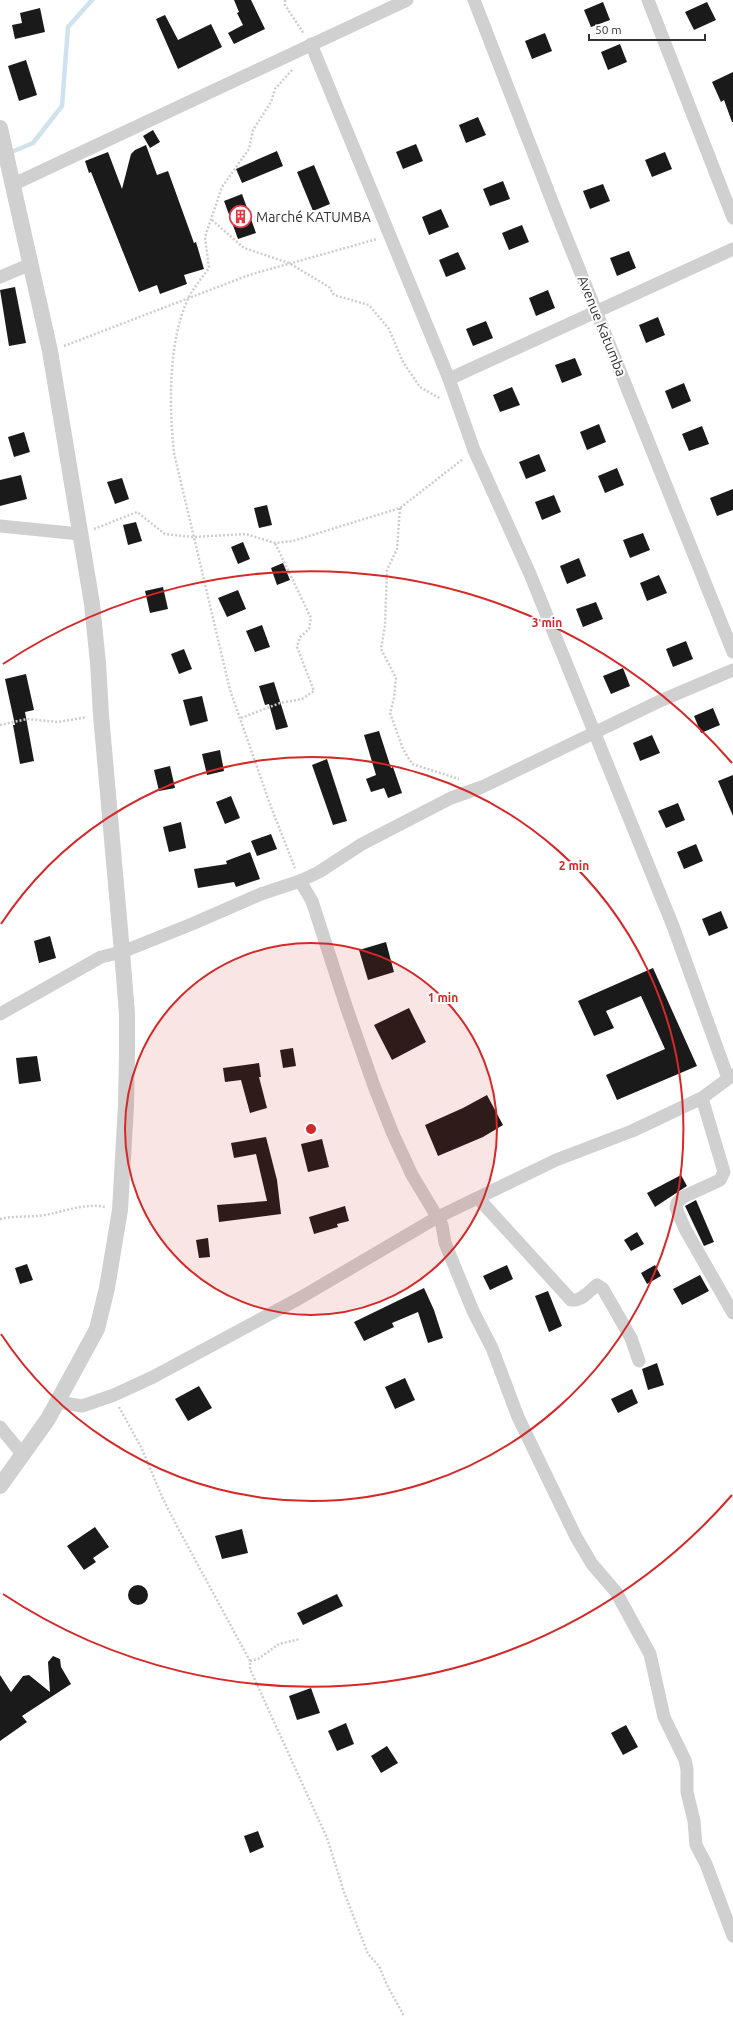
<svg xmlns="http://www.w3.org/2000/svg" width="733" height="2031" viewBox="0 0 733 2031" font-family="Ubuntu,sans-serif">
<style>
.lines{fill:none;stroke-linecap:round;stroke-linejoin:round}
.stream{stroke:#cfe2ee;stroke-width:4.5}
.building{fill:#1a1a1a}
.path{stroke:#cdcdcd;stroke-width:2.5;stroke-dasharray:2 2;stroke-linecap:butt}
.minor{stroke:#d0d0d0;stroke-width:13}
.tertiary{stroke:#d0d0d0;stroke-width:16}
.ring{fill:none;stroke:#d62828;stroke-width:2}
.labels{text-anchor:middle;stroke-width:4;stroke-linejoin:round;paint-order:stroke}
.poi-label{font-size:14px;fill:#333;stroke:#fff;text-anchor:start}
.street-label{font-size:14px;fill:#333;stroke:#fff}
.centre{fill:#d62828;stroke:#fff;stroke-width:2}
.ring-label{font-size:12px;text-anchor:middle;font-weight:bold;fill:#d62828;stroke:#fff;stroke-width:4;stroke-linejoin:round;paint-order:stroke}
</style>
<rect width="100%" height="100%" fill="#fff"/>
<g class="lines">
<path class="stream" d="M9,153L33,143L62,106L68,27L92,0"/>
</g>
<g class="building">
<path d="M234,0H251L265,29L234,44L228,33L243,25L237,13L239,12Z"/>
<path d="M603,2L610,20L591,27L584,10Z"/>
<path d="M707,2L716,20L694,30L685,12Z"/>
<path d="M40,8L45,32L15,39L12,25L22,23L20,13Z"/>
<path d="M165,15L178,40L211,24L222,47L178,69L156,19Z"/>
<path d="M545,33L552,51L532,59L525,41Z"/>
<path d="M620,44L627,62L608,70L601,52Z"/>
<path d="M26,60L37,95L19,101L8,66Z"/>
<path d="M733,72V122H732L724,100L721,102L712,82Z"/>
<path d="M478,117L486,135L466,143L459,125Z"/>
<path d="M153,130L160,142L150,148L143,136Z"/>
<path d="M416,144L423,161L403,169L396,152Z"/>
<path d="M146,145L157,175L168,171L194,243L196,242L204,269L184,275L187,284L160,294L157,285L139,292L91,172L89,173L85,161L108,152L122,189L131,154L135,150Z"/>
<path d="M277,151L283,166L242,183L236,169Z"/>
<path d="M665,152L672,169L652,177L645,160Z"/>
<path d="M314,165L330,204L313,211L297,172Z"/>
<path d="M503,181L510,199L490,206L483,189Z"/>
<path d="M603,184L610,201L590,209L583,191Z"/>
<path d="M242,194L256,233L238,239L224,201Z"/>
<path d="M441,209L449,227L429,235L422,217Z"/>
<path d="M522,225L529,242L509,250L502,233Z"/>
<path d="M629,251L636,268L617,276L610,258Z"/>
<path d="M458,252L466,269L446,277L439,260Z"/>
<path d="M15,287L26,343L9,346L0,290Z"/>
<path d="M548,290L555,308L536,316L529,298Z"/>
<path d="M658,317L665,335L646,343L639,325Z"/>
<path d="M486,321L493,338L473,346L466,329Z"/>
<path d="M575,358L582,375L562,383L555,365Z"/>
<path d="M684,383L691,401L672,409L665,391Z"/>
<path d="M512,387L520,405L500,412L493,395Z"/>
<path d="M599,424L606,442L587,450L580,432Z"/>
<path d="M702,426L709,444L689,451L682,434Z"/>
<path d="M24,432L30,452L14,457L8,437Z"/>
<path d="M539,454L546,471L526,479L519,462Z"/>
<path d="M617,468L624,485L605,493L598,476Z"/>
<path d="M21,475L27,499L0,506V480Z"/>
<path d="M122,478L129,499L115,504L107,482Z"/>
<path d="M733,489V510L717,516L710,498Z"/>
<path d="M554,495L561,512L542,520L535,502Z"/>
<path d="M267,505L272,525L259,528L254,508Z"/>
<path d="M136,522L142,541L128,545L123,525Z"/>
<path d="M643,533L650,550L630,558L623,540Z"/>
<path d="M243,542L250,559L238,564L231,547Z"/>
<path d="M579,558L586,576L567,584L560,566Z"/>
<path d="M283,563L290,580L277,585L271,568Z"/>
<path d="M659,575L667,593L647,601L640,583Z"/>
<path d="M163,587L168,609L150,613L145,591Z"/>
<path d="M238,590L246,609L227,617L218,598Z"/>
<path d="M596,602L603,619L583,627L576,609Z"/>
<path d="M262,625L270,647L255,652L246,631Z"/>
<path d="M686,641L693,659L673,667L666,649Z"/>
<path d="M184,649L192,669L179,674L171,654Z"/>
<path d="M623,668L630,686L611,694L603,676Z"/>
<path d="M26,674L34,710L25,712L34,761L20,764L13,725H15L5,679Z"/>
<path d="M274,682L288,727L276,730L269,704L265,705L259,686Z"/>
<path d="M202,696L208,721L190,726L183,700Z"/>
<path d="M713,708L720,725L701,733L694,716Z"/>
<path d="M379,731L391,768L393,767L402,793L388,798L384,788L371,792L366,779L376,775L364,735Z"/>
<path d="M652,735L660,753L640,761L633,743Z"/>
<path d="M220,750L224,771L207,775L202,754Z"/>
<path d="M327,759L347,821L333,825L312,765Z"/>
<path d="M170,766L175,788L159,791L154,770Z"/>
<path d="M733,775V816L718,781Z"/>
<path d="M231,796L240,818L225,824L216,802Z"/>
<path d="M678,803L685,820L666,828L658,811Z"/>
<path d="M181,822L186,848L169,852L163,827Z"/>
<path d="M271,834L277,849L257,856L251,841Z"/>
<path d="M696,844L703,861L684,869L677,852Z"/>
<path d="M250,852L260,879L236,887L234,882L198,888L194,869L227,864L226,861Z"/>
<path d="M721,911L728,928L709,936L702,919Z"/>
<path d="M50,936L56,958L39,963L34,941Z"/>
<path d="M386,942L394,972L368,980L359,950Z"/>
<path d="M653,968L697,1066L617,1100L606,1075L665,1049L641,996L606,1011L614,1028L594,1036L578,1001Z"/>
<path d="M409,1008L426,1042L392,1060L374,1025Z"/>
<path d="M293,1048L296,1066L283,1068L280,1050Z"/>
<path d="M37,1056L41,1081L19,1084L16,1058Z"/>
<path d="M259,1063L261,1077H259L267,1108L250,1113L241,1080L225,1082L223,1068Z"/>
<path d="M487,1095L503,1125L483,1137L438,1156L425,1125L463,1108Z"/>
<path d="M266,1137L277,1180L281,1214L219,1222L217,1205L267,1201L256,1154L234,1158L231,1143Z"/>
<path d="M322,1139L329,1167L308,1172L301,1144Z"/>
<path d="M681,1175L687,1186L655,1207L647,1193Z"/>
<path d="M696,1200L714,1242L704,1246L685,1206Z"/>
<path d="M345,1206L349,1221L337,1224L338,1227L314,1234L309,1217Z"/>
<path d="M637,1232L644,1244L631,1251L624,1240Z"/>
<path d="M208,1238L210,1257L199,1258L196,1240Z"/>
<path d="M27,1264L33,1280L20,1284L15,1268Z"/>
<path d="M507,1265L513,1279L490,1290L483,1276Z"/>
<path d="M655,1265L661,1276L647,1284L641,1273Z"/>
<path d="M700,1275L709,1291L682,1305L673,1289Z"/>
<path d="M424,1288L434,1310L443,1338L428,1343L418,1312L392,1323L394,1327L364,1341L354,1322Z"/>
<path d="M548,1291L562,1326L549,1332L535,1296Z"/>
<path d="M657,1363L664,1385L648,1390L642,1369Z"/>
<path d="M405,1378L415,1400L395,1409L385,1387Z"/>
<path d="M199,1386L212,1408L188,1421L175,1399Z"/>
<path d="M632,1389L638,1403L618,1413L611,1399Z"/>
<path d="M95,1527L109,1547L93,1558L96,1562L84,1570L67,1546Z"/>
<path d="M242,1529L248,1553L222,1559L215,1536Z"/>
<circle cx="138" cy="1595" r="10"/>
<path d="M337,1594L343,1606L303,1625L297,1613Z"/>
<path d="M53,1656L60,1659L61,1667L71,1684L22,1716L27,1722L0,1741V1675L11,1692L23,1676L29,1675L50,1692L48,1662Z"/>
<path d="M311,1688L320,1713L297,1720L289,1696Z"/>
<path d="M346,1723L354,1744L337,1751L328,1731Z"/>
<path d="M626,1725L638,1747L623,1755L611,1733Z"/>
<path d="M387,1746L398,1763L381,1773L371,1756Z"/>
<path d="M258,1831L264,1847L250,1853L244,1836Z"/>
</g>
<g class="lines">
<g class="path">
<path d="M285,0V5L304,34"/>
<path d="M292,70L275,89L271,102L253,130L249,149L222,187L205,237L209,268C202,278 193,288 188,299C168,342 169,406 174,453L230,690L271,807L295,868"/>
<path d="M212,220L244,248L289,263L329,287L334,295L369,305L389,329L403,362L420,387L441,399"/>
<path d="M64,346L249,275L377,239"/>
<path d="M400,508L397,549L387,570L385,625L381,649L396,678L394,698L390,713L403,749L412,764L459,779"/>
<path d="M94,529L137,512L165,534L193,537L246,534L275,543L293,541L400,508L463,459"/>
<path d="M241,718L280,703L302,699L314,691L297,647L300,637L309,629L311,618L275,543"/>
<path d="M0,725L27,719L58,722L87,717"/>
<path d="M0,1219C16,1215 34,1218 50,1214C68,1210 87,1203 106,1207"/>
<path d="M119,1407L141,1447L163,1499L179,1530L250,1661V1669L327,1838L344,1892L368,1954L379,1966L387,1985L404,2016"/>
<path d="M250,1661L258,1659L279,1644L300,1639"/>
</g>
<g class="minor">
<path d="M474,0L559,219L733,652"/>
<path d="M648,0L733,218"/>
<path d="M311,44L449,379L474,450L530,574L673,926L728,1078"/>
<path d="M14,184L407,0"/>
<path d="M0,277L31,264"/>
<path d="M449,379L733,249"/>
<path d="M0,526L80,534"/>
<path d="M300,881L312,901L347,1009L374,1086L393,1134L412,1175L442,1225L445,1243L473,1311L492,1348L518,1417L576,1537L592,1564L616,1592L650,1654L664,1717L685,1760L687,1769V1792L694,1821L696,1845L706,1864L733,1936"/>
<path d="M0,1014L101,957L122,952L192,924L261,894L300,881L319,872L362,844L451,798L482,787L662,700L733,670"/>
<path d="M702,1098L724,1172L720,1180L683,1197L677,1203L676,1208L685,1229L733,1313"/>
<path d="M478,1198L571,1300C581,1302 589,1291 597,1285L603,1289L631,1338L639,1361"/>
<path d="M58,1402L82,1406L114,1395L153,1377L300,1298L436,1218L556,1160L632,1131L702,1098L733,1075"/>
<path d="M0,1427L23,1455"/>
</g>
<path class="tertiary" d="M0,128L50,351L92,604L98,663L101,715L122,952L127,1014V1054L126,1105L120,1210L107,1288L97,1329L48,1419L0,1486"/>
</g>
<circle cx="311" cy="1129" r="186" fill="#d62828" fill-opacity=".12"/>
<g class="ring">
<circle cx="311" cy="1129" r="186"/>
<path d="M1 924A372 372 0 1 1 1 1334"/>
<path d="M732 1495A558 558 0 0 1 3 1594M3 664A558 558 0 0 1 732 763"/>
</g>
<defs>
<symbol id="building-ring" viewBox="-11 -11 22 22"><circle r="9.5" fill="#fff" stroke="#e63946" stroke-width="1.5"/><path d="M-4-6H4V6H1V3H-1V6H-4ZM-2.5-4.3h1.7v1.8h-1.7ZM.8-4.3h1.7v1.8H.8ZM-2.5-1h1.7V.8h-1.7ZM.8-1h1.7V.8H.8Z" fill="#e63946"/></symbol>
</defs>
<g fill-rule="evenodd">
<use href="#building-ring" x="228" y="204" width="25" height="25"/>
</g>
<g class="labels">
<g class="poi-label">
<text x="256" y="222">Marché KATUMBA</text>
</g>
<g class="street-label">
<text transform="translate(602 326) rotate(68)" y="5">Avenue Katumba</text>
</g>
</g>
<circle cx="311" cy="1129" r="6" class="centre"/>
<g class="ring-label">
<text x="547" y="627">3 min</text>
<text x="574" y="870">2 min</text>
<text x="443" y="1002">1 min</text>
</g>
<path d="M589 34v6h116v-6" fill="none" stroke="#333333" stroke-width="2"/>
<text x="595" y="34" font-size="12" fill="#333333" stroke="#ffffff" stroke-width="3" paint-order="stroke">50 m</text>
</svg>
